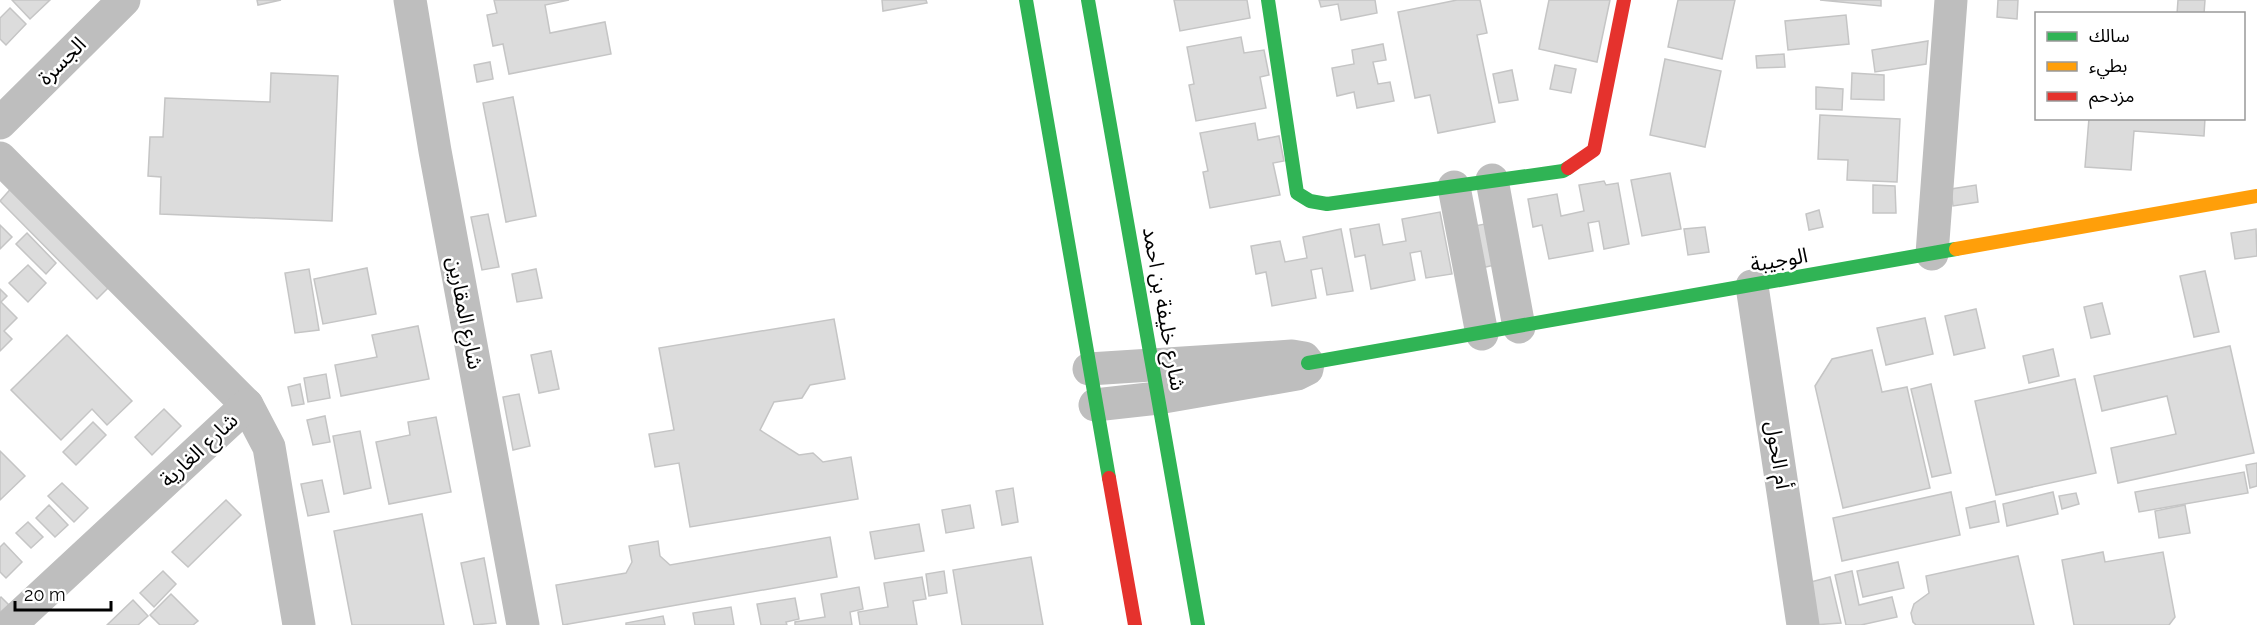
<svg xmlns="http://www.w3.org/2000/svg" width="2257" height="625" viewBox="0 0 2257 625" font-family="Raleway,'Noto Sans Arabic',sans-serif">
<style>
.building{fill:#dcdcdc;stroke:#c5c5c5;stroke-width:1.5}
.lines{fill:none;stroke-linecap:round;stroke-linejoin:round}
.street{stroke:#bebebe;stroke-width:33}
.fast{stroke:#30b455;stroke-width:14}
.slow{stroke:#ff9f0a;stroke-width:14}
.jam{stroke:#e5322d;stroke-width:14}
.labels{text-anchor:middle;stroke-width:5;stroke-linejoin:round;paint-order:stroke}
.street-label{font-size:21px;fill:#000;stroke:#fff}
</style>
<rect width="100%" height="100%" fill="#fff"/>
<g class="building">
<path d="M12,0H50L30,19Z"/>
<path d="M257,0H281L258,5Z"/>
<path d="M494,0H569L545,5L550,33L605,22L611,54L509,74L503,44L493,46L487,15L497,13Z"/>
<path d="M882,0H926L927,3L883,11Z"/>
<path d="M1174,0H1247L1250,18L1180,31Z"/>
<path d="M1319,0H1375L1377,13L1341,20L1338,4L1321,7Z"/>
<path d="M1457,0H1480L1487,33L1477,35L1495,122L1438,133L1430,95L1415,98L1398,12Z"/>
<path d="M1549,0H1610L1597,62L1539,49Z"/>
<path d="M1678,0H1735L1722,59L1668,47Z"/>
<path d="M1820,0H1881V6Z"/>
<path d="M1998,0H2018L2017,19L1997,17Z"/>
<path d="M2178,0H2205L2204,14H2177Z"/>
<path d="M10,8L26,24L6,45L0,39V18Z"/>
<path d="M1846,15L1849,44L1788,50L1785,21Z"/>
<path d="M1241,37L1244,53L1264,50L1269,75L1260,77L1266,108L1196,121L1189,85L1194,84L1187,47Z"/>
<path d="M1928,41L1926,64L1875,72L1872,50Z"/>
<path d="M1383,44L1386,60L1373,62L1378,84L1390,82L1394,101L1357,108L1354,92L1337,96L1332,68L1354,64L1352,50Z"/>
<path d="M1784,54L1785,67L1757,68L1756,56Z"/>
<path d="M1665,59L1721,71L1705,147L1650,135Z"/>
<path d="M490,62L493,79L477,82L474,65Z"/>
<path d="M1555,65L1576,69L1571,93L1550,89Z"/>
<path d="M1512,70L1518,100L1499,103L1493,74Z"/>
<path d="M271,73L338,76L332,221L160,214L161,177L148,176L150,137H163L165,98L270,102Z"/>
<path d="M1852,73L1884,75V100L1851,99Z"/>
<path d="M1816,87L1843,89L1842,110L1816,109Z"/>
<path d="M513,97L536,216L506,222L483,103Z"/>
<path d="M1820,115L1900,119L1897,182L1847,180L1848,160L1818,159Z"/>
<path d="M2089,118H2205L2204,136L2134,131L2131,170L2085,167Z"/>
<path d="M1255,123L1258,140L1279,136L1284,161L1273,163L1280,195L1210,208L1203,172L1208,171L1200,133Z"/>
<path d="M1670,173L1681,229L1642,236L1631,180Z"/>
<path d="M1604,181L1606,185L1618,183L1629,244L1604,249L1599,221L1588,223L1593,251L1549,259L1542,225L1533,227L1528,199L1557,194L1561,216L1584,211L1579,185Z"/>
<path d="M14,185L112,284L97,299L0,201Z"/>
<path d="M1873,185L1895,186L1896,213H1873Z"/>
<path d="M1976,185L1978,202L1953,206L1951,189Z"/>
<path d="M1819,210L1823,227L1809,230L1806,214Z"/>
<path d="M1440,212L1452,274L1426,278L1421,251L1410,253L1415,280L1371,289L1365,255L1355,257L1350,229L1379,224L1383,245L1406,241L1402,219Z"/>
<path d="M488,214L499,267L482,270L471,217Z"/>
<path d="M1490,223L1499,264L1477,269L1469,227Z"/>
<path d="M0,225L12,237L0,249Z"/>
<path d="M1705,227L1709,252L1688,255L1684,229Z"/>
<path d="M1341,229L1353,291L1327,295L1322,268L1311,270L1316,298L1272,306L1266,272L1256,274L1251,246L1280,241L1285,262L1307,258L1303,237Z"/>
<path d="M2256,229L2257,256L2235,259L2231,233Z"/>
<path d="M27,233L56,263L46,274L16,244Z"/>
<path d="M28,265L46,283L28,302L9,283Z"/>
<path d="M367,268L376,314L323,324L314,279Z"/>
<path d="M309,269L319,330L295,333L285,273Z"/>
<path d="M536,269L542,298L517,302L512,274Z"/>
<path d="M2205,271L2219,332L2194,337L2180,276Z"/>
<path d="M0,289L7,296L1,302L17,318L4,331L12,339L0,351Z"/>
<path d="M2102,303L2110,334L2091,338L2084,307Z"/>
<path d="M1976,309L1985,348L1954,355L1945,316Z"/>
<path d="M1925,318L1933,354L1886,365L1877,328Z"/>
<path d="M834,319L845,379L810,385L802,398L774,402L760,430L799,455L813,453L823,462L851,457L858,499L690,527L679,463L655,467L649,434L674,430L659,348Z"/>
<path d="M418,326L429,379L341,396L335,365L377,357L372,335Z"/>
<path d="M67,335L132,401L107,425L92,409L61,440L11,390Z"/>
<path d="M2230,346L2254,453L2118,483L2111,448L2176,434L2167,396L2102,411L2094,376Z"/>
<path d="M2053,349L2059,376L2029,383L2023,356Z"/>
<path d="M1872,350L1882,392L1907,387L1930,488L1843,508L1815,386L1832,359Z"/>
<path d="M551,351L559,389L539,393L531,355Z"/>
<path d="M326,374L330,398L308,402L304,378Z"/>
<path d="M2075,379L2096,473L1996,495L1975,401Z"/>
<path d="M300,384L304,404L292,406L288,387Z"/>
<path d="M1931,384L1951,473L1932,477L1911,389Z"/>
<path d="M519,394L530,446L513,450L503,397Z"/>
<path d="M164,409L181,426L152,455L135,437Z"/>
<path d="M325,416L330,442L313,445L307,420Z"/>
<path d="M436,417L451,492L389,504L376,442L410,435L408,422Z"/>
<path d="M93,422L106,435L76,465L63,452Z"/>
<path d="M360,431L371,488L344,494L333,436Z"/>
<path d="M0,451L25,476L0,500Z"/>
<path d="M2257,463V486L2250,488L2246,465Z"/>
<path d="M2244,472L2248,493L2139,512L2135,492Z"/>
<path d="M322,480L329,512L308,516L301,484Z"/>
<path d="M62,483L88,508L74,522L48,496Z"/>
<path d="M1013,488L1018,522L1002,525L996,491Z"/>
<path d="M1951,492L1960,535L1842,561L1833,518Z"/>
<path d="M2053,492L2058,514L2007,526L2003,504Z"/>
<path d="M2076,493L2079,504L2062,509L2059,496Z"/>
<path d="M226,500L241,515L188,567L172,552Z"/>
<path d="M1995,501L1999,522L1970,528L1966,508Z"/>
<path d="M49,505L68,525L55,537L36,518Z"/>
<path d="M970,505L974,528L946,533L942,510Z"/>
<path d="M2185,505L2190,533L2159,538L2155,511Z"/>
<path d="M422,514L444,625H352L334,531Z"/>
<path d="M28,522L43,537L31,548L16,533Z"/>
<path d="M919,524L924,551L875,559L870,532Z"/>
<path d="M830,537L837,577L563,625L556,585L626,573L632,562L629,546L658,541L660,556L670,565Z"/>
<path d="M4,543L22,562L6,578L0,572V547Z"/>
<path d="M2103,552L2105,562L2163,552L2175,617L2169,625H2074L2062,560Z"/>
<path d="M2018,556L2034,625H1916L1913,622L1911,613L1914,604L1929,593L1926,576Z"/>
<path d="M1031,557L1043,625H962L953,570Z"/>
<path d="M484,558L496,623L474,625L461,563Z"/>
<path d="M1898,562L1904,588L1863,597L1857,571Z"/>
<path d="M163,571L176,584L154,607L140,593Z"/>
<path d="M944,571L947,593L929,596L926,574Z"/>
<path d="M1852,571L1859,605L1892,597L1897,617L1861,625H1846L1835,575Z"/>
<path d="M922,577L926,599L913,601L917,625H860L858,612L888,607L884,583Z"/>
<path d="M1830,577L1841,623L1813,625L1803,584Z"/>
<path d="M859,587L863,609L850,612L852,625H795V622L825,617L821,594Z"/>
<path d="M171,594L198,621L193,625H160L150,615Z"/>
<path d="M1,597L12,608L0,620V598Z"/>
<path d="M795,598L799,619L786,622L787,625H761L757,604Z"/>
<path d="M133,600L148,616L138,625H107Z"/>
<path d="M731,607L734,625H695L693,613Z"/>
<path d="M663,616L665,625H626V623Z"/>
</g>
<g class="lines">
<g class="street">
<path d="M410,0L435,151L523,625"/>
<path d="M0,123L124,0"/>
<path d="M0,158L247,405L269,447L299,625"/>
<path d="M1492,180L1519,327"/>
<path d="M1454,187L1482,334"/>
<path d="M1932,254L1951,0"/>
<path d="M1752,286L1803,625"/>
<path d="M1089,369L1292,356L1304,358L1308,363L1307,369L1297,374L1158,398L1095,405"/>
<path d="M10,625L247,405"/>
</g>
<g class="fast">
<path d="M1026,0L1109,478"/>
<path d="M1088,0L1198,625"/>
<path d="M1268,0L1297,193L1310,201L1327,204L1563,171L1568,168"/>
<path d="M1308,363L1956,249"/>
</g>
<path class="slow" d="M1956,249L2257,196"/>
<g class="jam">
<path d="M1568,168L1594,150L1624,0"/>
<path d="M1109,478L1135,625"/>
</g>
</g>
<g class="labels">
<g class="street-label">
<text transform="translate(62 61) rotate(-45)" y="7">الجسرة</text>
<text transform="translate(1779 260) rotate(-10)" y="7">الوجيبة</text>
<text transform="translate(1164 309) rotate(80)" y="7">شارع خليفة بن احمد</text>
<text transform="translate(465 313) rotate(79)" y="7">شارع المقارين</text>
<text transform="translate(199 450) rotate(-43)" y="7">شارع الغارية</text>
<text transform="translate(1778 455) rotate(81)" y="7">أم الحول</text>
</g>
</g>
<rect x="2035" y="12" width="210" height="108" fill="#ffffff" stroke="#999999" stroke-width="1.5"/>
<rect x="2047" y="32" width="30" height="9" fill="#30b455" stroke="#999999" stroke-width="1.5"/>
<text x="2089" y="42" font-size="18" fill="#000000">سالك</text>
<rect x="2047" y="62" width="30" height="9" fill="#ff9f0a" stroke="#999999" stroke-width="1.5"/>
<text x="2089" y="72" font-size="18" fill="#000000">بطيء</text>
<rect x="2047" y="92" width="30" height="9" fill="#e5322d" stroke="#999999" stroke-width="1.5"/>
<text x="2089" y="102" font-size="18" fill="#000000">مزدحم</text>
<path d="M15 601v9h96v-9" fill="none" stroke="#000000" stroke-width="3"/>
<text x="24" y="601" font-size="18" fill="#000000" stroke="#ffffff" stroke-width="4.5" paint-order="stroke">20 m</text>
</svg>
